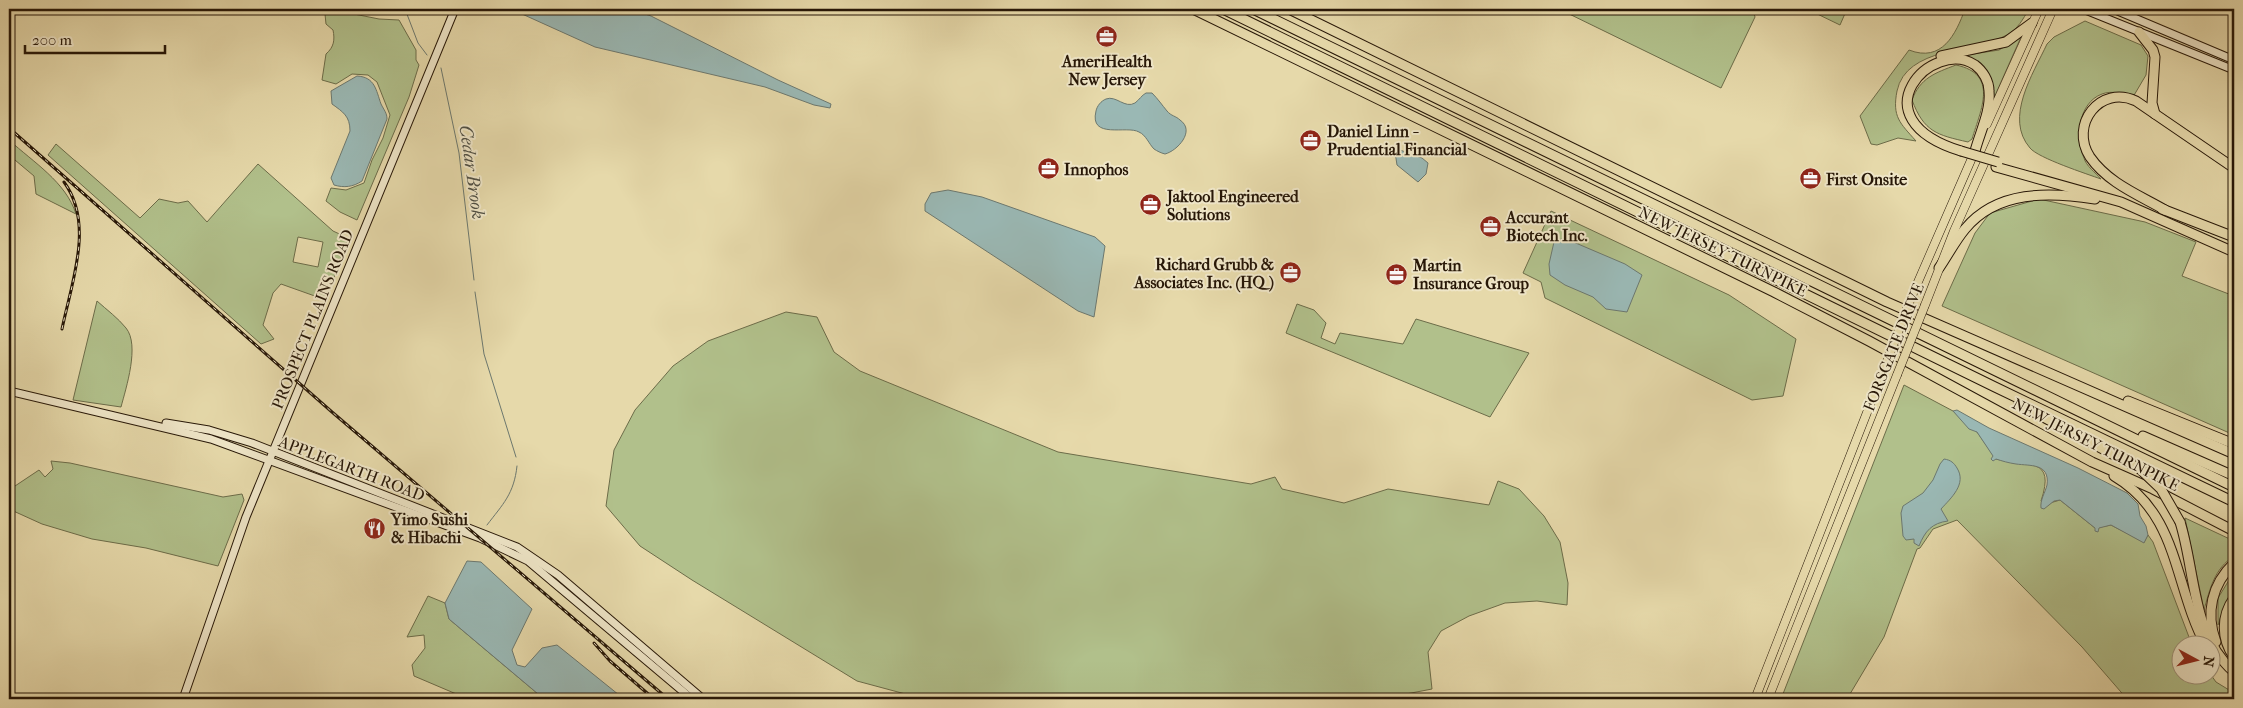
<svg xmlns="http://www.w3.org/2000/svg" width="2243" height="708" viewBox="0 0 2243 708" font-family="'IM FELL French Canon',serif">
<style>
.green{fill:#b1c08b;stroke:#6c6c49;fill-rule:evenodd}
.water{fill:#9ab8b4;stroke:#6c786f}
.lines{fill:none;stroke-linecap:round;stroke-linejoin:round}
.stream{stroke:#6c786f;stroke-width:1}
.secondary-casing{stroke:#271707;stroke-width:9}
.primary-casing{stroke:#271707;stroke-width:9}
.highway-casing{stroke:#271707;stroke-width:11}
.secondary{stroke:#efe6c8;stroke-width:7}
.primary{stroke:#e6d9aa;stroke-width:8}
.highway{stroke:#e6d9aa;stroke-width:9}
.rail-casing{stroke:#271707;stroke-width:3}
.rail{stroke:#efe6c8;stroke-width:1;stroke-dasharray:4;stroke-linecap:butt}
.primary-bridge-casing{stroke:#271707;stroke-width:9;stroke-linecap:butt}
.highway-bridge-casing{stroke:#271707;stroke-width:11;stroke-linecap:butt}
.primary-bridge{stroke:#e6d9aa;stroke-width:8}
.highway-bridge{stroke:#e6d9aa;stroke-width:9}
.labels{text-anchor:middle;stroke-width:4;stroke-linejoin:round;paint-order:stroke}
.poi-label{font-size:16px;font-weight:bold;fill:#271707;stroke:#efe6c8;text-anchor:start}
.street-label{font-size:16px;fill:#271707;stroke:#efe6c8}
.water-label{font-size:18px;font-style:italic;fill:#4f4f44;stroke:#efe6c8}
</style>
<rect width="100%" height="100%" fill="#e6d9aa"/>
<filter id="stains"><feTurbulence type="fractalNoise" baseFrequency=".004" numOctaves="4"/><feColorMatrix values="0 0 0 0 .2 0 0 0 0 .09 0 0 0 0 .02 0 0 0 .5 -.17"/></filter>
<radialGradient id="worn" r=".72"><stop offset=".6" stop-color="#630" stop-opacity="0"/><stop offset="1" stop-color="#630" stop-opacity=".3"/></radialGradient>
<g class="green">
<path d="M329,9L379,19L399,20L416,50V60L419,65L409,97L357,220L340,212L326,201L331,188L346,190L364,183L372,160L383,138L390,115L377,82L368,75L352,74L336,84L322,80L326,54C334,47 335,40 333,30L326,24L325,14Z"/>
<path d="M1559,9H1753L1755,17L1721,88Z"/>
<path d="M1807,9H1847L1840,25Z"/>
<path d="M1965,9H2029C2023,19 2018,29 2007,35C1974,52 1906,47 1897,91C1892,117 1900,123 1916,141L1898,138L1877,145L1871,144L1860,116L1909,50C1942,63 1956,34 1965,9Z"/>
<path d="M2085,21L2141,45L2148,56L2146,75L2133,97C2124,94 2112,90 2102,94C2078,103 2075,138 2084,158C2086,166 2096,173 2101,179C2087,174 2038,158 2030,148C2004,118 2033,74 2047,44L2054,37Z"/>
<path d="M2021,37L1993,100L1991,79L1960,56L1999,50Z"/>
<path d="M1956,65C1999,74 1981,109 1972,139L1968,142C1937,135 1924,132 1912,100C1920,78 1935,73 1956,65Z"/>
<path d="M9,140C33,162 66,182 76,214L36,194L34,176L9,155Z"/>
<path d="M56,144L140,218L159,199L178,203L188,201L207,222L258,164L333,231L348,238L326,300L281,284L273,293L263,325L274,339L261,344L48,155ZM298,237L323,242L318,267L293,262Z"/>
<path d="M2039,199L2145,222L2196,242L2182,276L2234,296V435L1942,306L1975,233L1990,213Z"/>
<path d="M1551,211L1729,295L1796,339L1783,396L1752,400L1545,298L1541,282L1523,273Z"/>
<path d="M97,301C107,310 118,318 126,328C140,345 126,388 121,407L73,400Z"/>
<path d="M1297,304L1314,310L1326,323L1321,338L1335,344L1340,333L1403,344L1416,319L1529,353L1490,417L1286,333Z"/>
<path d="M786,312L817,317L834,352L860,371L1058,452L1251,484L1275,477L1282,489L1344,503L1388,489L1489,505L1498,481L1519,489L1544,516L1560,542L1568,583L1567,605L1537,601L1505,603L1469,616L1441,631L1428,652L1432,689L1380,699H924L857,681L692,580L640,546L606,506L614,450L635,410L673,366L708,341Z"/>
<path d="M1904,385L1953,411L1977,432L1996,459C2028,467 2056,456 2041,501L2050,503L2060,500L2095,528L2111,525L2144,542L2148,535L2153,542L2192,645L2180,646V676L2211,675L2216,682L2234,693V699H2127L2082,647L1957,520L1933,529L1920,548L1917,549L1884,637L1847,699H1781Z"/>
<path d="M51,461L70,463L223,497L242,494L244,500L218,566L146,548L92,539L42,524L9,509V490L39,470L45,477L53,469Z"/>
<path d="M2185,518L2234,541V556C2214,569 2210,589 2204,610Z"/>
<path d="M2234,572V595L2226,603L2218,625V598Z"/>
<path d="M428,596L445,603L449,619L544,699H468L414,676L412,665L425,648L424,635L407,637Z"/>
</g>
<g class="water">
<path d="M511,9H598L636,11L651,16L778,80L831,104L830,108L814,105L765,87L595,47Z"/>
<path d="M357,76C375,77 376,90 381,104C384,110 387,113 387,119L362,181C353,187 344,188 334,185L331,178L350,131C350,116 343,112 332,104L331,91Z"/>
<path d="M1146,93H1152C1158,99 1162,105 1167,111C1171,116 1176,116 1180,120C1196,131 1177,151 1165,154C1161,153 1157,151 1154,149C1149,144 1146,135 1139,132C1127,125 1089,140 1096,111C1097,106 1101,101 1106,99C1116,95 1125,109 1135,103C1139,100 1142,95 1146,93Z"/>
<path d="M1400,150L1422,158L1428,163L1426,174L1418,182L1397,165L1395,152Z"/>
<path d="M948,190L982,197L1095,237L1105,246L1094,317L1078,311L925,211V204L931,193Z"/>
<path d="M1564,238L1625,264L1642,275L1627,312L1606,309L1593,297L1565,285L1550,275L1549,264L1554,242Z"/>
<path d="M1957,410L1989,428L2078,468L2127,493L2138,504L2140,516L2146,526L2148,535L2144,543L2111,525L2099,528L2098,532L2095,531V528L2060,500L2054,501L2044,509L2041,508C2040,500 2045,493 2047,485C2050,463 2030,466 2016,464C2009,463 2002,461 1996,459L1993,461L1991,459L1993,456L1977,432L1969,429L1953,411Z"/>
<path d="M1944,459C1951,460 1954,463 1957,468C1967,484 1951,498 1941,509L1948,521C1932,523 1925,531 1919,546L1914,543V539L1906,540L1903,536L1901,513L1903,506L1923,493L1933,480L1940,464Z"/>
<path d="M467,561L481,562L532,609L512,650L517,665L525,667L542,648L557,645L624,699H544L449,619L445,603Z"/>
</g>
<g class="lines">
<g class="stream">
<path d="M405,9L418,43L427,55"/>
<path d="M441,68L459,153L474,280"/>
<path d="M475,292L484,354L516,457"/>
<path d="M487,525C503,504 514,494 517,466"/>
</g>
<defs>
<g id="secondary">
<path d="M2083,9L2234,70"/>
<path d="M2113,9L2234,60"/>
<path d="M9,391L211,439L480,538L528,561L692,699"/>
<path d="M166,423L209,430L252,443L517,547L558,575L703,699"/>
<path d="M183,699L246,517L455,9"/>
</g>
<g id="primary">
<path d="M2114,9H2115"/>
<path d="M1987,124L2039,9"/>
<path d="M1911,298L1975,151"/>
<path d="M1925,305L1954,231L2053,9"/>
<path d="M1755,699L1884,369"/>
<path d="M1768,699L1897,375"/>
</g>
<g id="highway">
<path d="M1193,9L1774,292L1869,341L2092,462L2153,489L2234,531"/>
<path d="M1223,9L1995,387L2234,502"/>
<path d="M1253,9L2234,487"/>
<path d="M1289,9L1887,302L2234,454"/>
<path d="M2139,32L2153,50L2155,57L2152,103L2155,114"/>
<path d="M1941,56L2006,42L2032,23"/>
<path d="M1961,151C1854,118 1933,37 1975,65C1983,71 1989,81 1989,91C1991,111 1980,132 1975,151"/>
<path d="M1996,167L2121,202L2234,252"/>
<path d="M2162,209L2234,237"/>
<path d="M2165,210C2139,195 2108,183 2090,157C2069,125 2100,84 2136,101L2234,168"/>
<path d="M1939,268C1948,255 1955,241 1965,229C1997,190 2049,192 2095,199"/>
<path d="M2128,401L2234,444"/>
<path d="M2019,404L2140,469"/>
<path d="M2143,436L2234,476"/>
<path d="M2114,476C2180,515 2173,585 2206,646"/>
<path d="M2180,522C2196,573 2191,634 2234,672"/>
<path d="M2234,598C2221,616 2221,639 2234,657"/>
<path d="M2216,642C2205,613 2212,584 2234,563"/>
</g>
</defs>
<use href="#secondary" class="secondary-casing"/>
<use href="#primary" class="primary-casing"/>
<use href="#highway" class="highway-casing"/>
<use href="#secondary" class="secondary"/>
<use href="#primary" class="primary"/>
<use href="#highway" class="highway"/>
<defs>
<g id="rail">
<path d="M9,128L332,412L668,699"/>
<path d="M62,329C71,284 95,224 64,182"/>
<path d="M594,643L610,661L654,699"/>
</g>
</defs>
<use href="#rail" class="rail-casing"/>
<use href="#rail" class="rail"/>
<defs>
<g id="primary-bridge">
<path d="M1884,369L1911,298"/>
<path d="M1897,375L1925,305"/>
</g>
<g id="highway-bridge">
<path d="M1961,151L1998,162"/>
<path d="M2140,469L2161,489L2180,522"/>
</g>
</defs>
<use href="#primary-bridge" class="primary-bridge-casing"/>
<use href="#highway-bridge" class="highway-bridge-casing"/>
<use href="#primary-bridge" class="primary-bridge"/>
<use href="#highway-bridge" class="highway-bridge"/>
</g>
<defs>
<symbol id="office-disc" viewBox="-11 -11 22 22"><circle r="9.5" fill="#8f2418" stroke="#efe6c8"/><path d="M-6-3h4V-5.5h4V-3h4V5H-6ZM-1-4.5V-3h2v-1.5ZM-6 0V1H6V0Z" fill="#fff"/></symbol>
<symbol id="restaurant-disc" viewBox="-11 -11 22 22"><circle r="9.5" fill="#8f2418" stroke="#efe6c8"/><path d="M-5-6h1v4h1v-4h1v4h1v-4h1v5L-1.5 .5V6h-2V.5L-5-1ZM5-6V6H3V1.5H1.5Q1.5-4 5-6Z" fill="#fff"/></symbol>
</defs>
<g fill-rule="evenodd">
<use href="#office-disc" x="1094" y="24" width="25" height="25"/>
<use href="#office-disc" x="1298" y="128" width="25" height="25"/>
<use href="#office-disc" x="1036" y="156" width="25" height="25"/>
<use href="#office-disc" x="1798" y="166" width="25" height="25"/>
<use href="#office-disc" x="1138" y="192" width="25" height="25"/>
<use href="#office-disc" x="1478" y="214" width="25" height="25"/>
<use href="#office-disc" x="1278" y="260" width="25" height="25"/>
<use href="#office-disc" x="1384" y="262" width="25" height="25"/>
<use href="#restaurant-disc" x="362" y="516" width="25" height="25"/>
</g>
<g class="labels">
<g class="poi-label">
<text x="1107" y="67" text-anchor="middle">AmeriHealth<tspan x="1107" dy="18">New Jersey</tspan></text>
<text x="1327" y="137">Daniel Linn -<tspan x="1327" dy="18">Prudential Financial</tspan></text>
<text x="1064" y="175">Innophos</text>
<text x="1826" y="185">First Onsite</text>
<text x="1167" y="202">Jaktool Engineered<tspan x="1167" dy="18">Solutions</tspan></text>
<text x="1506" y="223">Accurant<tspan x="1506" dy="18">Biotech Inc.</tspan></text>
<text x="1274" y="270" text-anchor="end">Richard Grubb &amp;<tspan x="1274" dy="18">Associates Inc. (HQ)</tspan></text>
<text x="1413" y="271">Martin<tspan x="1413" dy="18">Insurance Group</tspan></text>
<text x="391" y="525">Yimo Sushi<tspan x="391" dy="18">&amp; Hibachi</tspan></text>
</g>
<g class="street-label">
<text transform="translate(1723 251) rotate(26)" y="6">NEW JERSEY TURNPIKE</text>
<text transform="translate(312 319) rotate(-68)" y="6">PROSPECT PLAINS ROAD</text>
<text transform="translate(1893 347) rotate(-68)" y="6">FORSGATE DRIVE</text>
<text transform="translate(2096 444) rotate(27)" y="6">NEW JERSEY TURNPIKE</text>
<text transform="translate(352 468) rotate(21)" y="6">APPLEGARTH ROAD</text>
</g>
<g class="water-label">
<text transform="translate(472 172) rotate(82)" y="6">Cedar Brook</text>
</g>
</g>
<rect width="2243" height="708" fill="none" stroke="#e6d9aa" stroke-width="30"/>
<rect x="10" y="10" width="2223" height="688" fill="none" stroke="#271707" stroke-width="2.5"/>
<rect x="15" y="15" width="2213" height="678" fill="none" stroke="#271707"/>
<g transform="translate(2196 660) rotate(97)"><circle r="24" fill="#efe6c8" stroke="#9f937b"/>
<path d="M0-4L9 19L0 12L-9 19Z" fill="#8f2418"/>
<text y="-8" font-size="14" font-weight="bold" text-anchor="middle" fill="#271707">N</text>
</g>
<path d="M25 45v8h140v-8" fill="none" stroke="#271707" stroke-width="2.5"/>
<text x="32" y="45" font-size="15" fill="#271707" stroke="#efe6c8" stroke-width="4" paint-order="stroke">200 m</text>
<rect width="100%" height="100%" filter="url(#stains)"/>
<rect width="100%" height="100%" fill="url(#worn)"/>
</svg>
